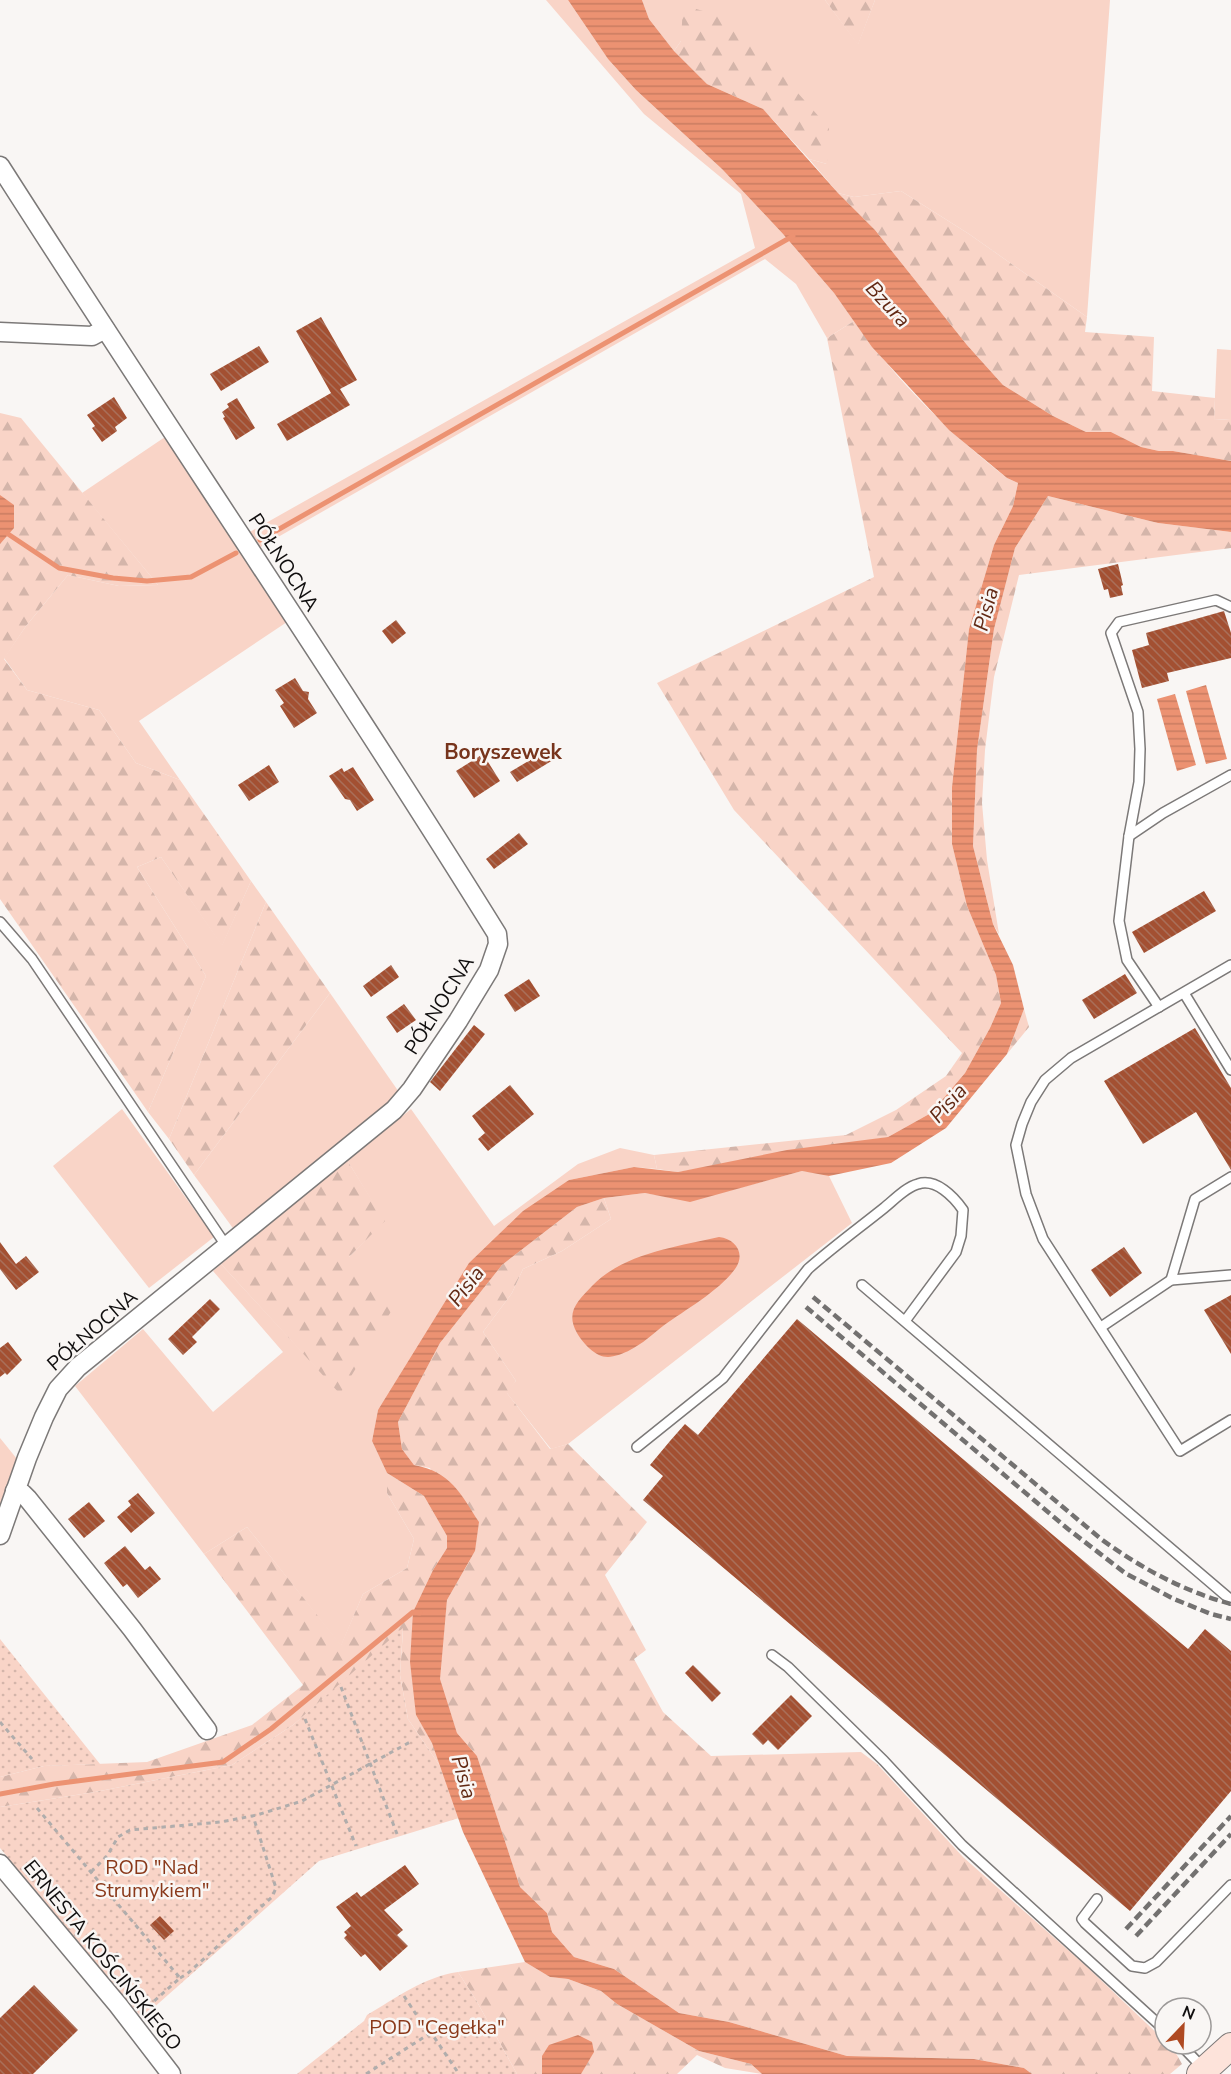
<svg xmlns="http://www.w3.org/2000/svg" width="1231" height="2074" viewBox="0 0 1231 2074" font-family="'Nunito Sans',sans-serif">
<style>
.green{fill:#f9d4c7}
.forest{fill:url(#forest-firs)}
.garden{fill:url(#garden-dots)}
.water{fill:url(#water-rules)}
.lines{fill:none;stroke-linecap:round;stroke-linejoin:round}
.stream{stroke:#ec9272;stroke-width:5}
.building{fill:url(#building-back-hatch)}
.service-casing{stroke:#7c7978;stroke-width:12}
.minor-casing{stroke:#7c7978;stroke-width:21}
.secondary-casing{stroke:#7c7978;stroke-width:28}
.path{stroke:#b0adac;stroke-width:3;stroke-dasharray:4.5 4.5;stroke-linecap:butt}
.service{stroke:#fff;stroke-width:9}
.minor{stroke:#fff;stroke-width:18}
.secondary{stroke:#fde3da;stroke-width:26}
.rail{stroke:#737170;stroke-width:4.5;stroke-dasharray:9 4.5;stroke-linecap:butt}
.labels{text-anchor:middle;stroke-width:5;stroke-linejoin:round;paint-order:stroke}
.street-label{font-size:20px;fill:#100e0e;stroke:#f9f6f4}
.park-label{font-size:20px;fill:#8a391a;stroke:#f9f6f4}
.water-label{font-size:21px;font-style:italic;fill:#622914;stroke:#f9f6f4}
.neighbourhood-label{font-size:21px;font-weight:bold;fill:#77341c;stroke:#f9f6f4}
</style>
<defs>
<pattern id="forest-firs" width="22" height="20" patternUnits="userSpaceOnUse" patternTransform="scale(1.5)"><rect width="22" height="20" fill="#f9d4c7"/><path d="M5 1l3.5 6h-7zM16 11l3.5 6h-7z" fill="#d4b5aa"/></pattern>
<pattern id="garden-dots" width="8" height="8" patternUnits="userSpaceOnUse" patternTransform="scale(1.5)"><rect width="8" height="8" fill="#f9d4c7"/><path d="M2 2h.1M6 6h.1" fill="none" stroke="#d4b5aa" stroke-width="1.8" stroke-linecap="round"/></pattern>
<pattern id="water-rules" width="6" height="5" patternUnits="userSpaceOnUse" patternTransform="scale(1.5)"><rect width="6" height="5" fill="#ec9272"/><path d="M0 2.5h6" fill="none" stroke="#c97d62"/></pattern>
<pattern id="building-back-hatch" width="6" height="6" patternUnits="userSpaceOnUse" patternTransform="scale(1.5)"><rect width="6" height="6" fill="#a35032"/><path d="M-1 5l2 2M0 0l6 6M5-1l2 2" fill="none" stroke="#a96f5a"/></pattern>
</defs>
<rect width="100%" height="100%" fill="#f9f6f4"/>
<g class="green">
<path d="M546,0H568L608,59L636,90L722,169L783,234L834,293L854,321L827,338L796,284L765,259L257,549L248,533L755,248L741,194L644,114Z"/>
<path d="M642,0H825L858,44L875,0H1110L1087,317L969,234L901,191L854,197L838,193L809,159L827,164L681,41L674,51L649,19Z"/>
<path d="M1217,349L1231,350V419L1214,420Z"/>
<path d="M165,437L287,622L139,721L180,780L136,763L99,710L27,690L4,658L26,626L68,575L119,586L158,585L82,493Z"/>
<path d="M161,857L222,945L251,881L266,902L169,1139L148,1112L206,976L137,867Z"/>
<path d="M330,993L401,1095L235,1231L194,1175Z"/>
<path d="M122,1109L214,1237L149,1288L53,1166Z"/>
<path d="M411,1109L494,1226L578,1164L620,1148L654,1155L657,1169L634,1167L569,1180L378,1410L372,1441L387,1473V1493L414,1539L407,1568L363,1594L341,1646L247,1527L204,1554L75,1386L143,1329L213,1412L283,1352L213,1271L221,1264L340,1393L349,1257L384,1221L347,1160Z"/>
<path d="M802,1171L828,1174L852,1223L568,1444L551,1449L506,1392L516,1381L483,1332L512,1293L523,1269L562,1251L611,1219L604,1198L645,1193L690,1201Z"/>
<path d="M0,1438L17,1459L0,1505Z"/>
</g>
<g class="forest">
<path d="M825,0H875L858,45Z"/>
<path d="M683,5L733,20L829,128L827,164L809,159L763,109L707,84L674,51L681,41Z"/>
<path d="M901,191L969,234L1087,317L1085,332L1154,337L1152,391L1215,398L1214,420L1231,419V461L1173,451H1159L1141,447L1111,432H1086L1053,416L1003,385L967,345L875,230L838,193L854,197Z"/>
<path d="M854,321C896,380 949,433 1007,478L1018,483L1013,506L994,545L969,629L952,787V844L967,906L996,975L1001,1003L990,1028L965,1073L931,1113L888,1137L678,1172L657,1169L654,1155L846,1135L896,1110L946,1076L962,1053L734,810L657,683L874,577L827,338Z"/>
<path d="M0,413L21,418L158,585L119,586L68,575L26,626L4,659L27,690L99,710L136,763L180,780L251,881L222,946L161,857L137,867L206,976L148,1112L0,899Z"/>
<path d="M1048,496L1158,523L1231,532V548L1019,575L994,677L985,750L982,803L987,860L999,934L993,924L973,846L977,750L994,629L1015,548Z"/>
<path d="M266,902L330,993L194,1175L169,1139Z"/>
<path d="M1024,1009L1029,1027L1007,1054Z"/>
<path d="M347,1160L385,1221L349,1257L392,1310L340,1394L221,1264Z"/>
<path d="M604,1198L611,1219L562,1251L523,1269L512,1293L483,1332L516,1381L507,1393L550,1449L568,1444L647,1522L605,1575L646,1650L634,1659L663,1712L711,1756L861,1752L877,1764L963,1857L1085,1965L1165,2041V2044H1169L1173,2048L1182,2064L1170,2074H1032L1024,2068L974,2059L847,2056L729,2022L679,2013L614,1969L574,1957L552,1932L547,1913L520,1887L477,1756L457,1733L439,1679L447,1600L475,1551L430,1468L414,1465L402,1449L398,1422L440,1343L502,1265L577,1207Z"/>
<path d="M387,1473L424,1496L447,1536V1548L433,1570L413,1612L416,1715L432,1742L442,1769L408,1719L400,1675L403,1630L293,1725L232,1765L95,1792L0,1807V1777L44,1766L147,1762L252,1725L303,1685L204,1554L247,1527L341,1645L363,1594L407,1568L414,1539L387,1493Z"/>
<path d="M525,1962L550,1977L568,1979L601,1991L617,2004L699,2051L751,2064L762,2074L725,2068L697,2055L677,2074H517L476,2000L458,1972Z"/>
</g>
<g class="garden">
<path d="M403,1628L400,1675L408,1719L442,1769L459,1818L319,1861L142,2018L0,1848V1807L95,1792L232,1765L293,1725Z"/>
<path d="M0,1639L100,1764L44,1766L0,1777Z"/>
<path d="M458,1972L476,2000L517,2074H297L364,2021L367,2015C396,1998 424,1977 458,1972Z"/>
</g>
<g class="water">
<path d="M568,0H642L649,19L674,51L707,84L763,109L838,193L875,230L967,345L1003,385L1053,416L1086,432H1111L1141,447L1159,451H1173L1231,461V532L1158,523L1048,496L1015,548L994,629L977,750L973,846L993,924L1013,965L1024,1009L1007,1054L946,1128L891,1163L829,1176L802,1171L690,1202L645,1193L604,1198L577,1207L502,1265L440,1343L398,1422L402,1449L414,1465C451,1472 460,1493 479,1522L475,1551L447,1600L440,1679L457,1733L477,1756L520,1887L547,1913L552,1932L574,1957L614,1969L679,2013L729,2022L847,2056L974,2059L1024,2068L1032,2074H762L751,2064L699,2051L617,2004L601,1991L568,1979L550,1977L525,1962L463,1832L432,1743L416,1715L410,1662L413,1612L433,1570L447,1548V1536L424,1496L387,1473L372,1441L378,1410L469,1263L523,1211L569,1180L634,1167L678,1172L787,1150L888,1137L931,1113L965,1073L990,1028L1001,1003L996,975L967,906L952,844V787L969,629L994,545L1013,506L1018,483L1007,478L949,430L872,347L834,293L783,234L722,169L636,90L608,59Z"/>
<path d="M0,495L14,505V528L0,544Z"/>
<path d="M1206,685L1227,759L1206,764L1186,691Z"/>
<path d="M1175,694L1196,765L1177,771L1157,699Z"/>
<path d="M719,1237C736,1239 746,1254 735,1269C719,1291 685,1310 663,1326C653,1334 642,1344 630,1350C625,1353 614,1357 608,1357C595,1357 583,1343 577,1333C565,1312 578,1301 592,1286C624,1253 676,1247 719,1237Z"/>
<path d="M578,2035L592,2042L594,2052L581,2074H542V2056L549,2045Z"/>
</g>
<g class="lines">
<g class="stream">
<path d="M8,534L59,568L113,578L147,581L191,577L236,553"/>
<path d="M260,540L793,236"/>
<path d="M0,1794L54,1784L223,1762L271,1729L413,1612L420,1613"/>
</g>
</g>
<g class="building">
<path d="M321,317L357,380L340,389L350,405L287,441L277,424L331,393L296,331Z"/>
<path d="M259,346L269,362L221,391L210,374Z"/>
<path d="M114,397L127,418L115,427L117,431L102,442L92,428L95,426L87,415Z"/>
<path d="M237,398L255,428L236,440L223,418L225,417L222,412L229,407L227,404Z"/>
<path d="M1118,564L1123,585L1121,586L1123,595L1110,598L1108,589L1104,590L1098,569Z"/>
<path d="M1224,611L1231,633V658L1167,673L1169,681L1142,688L1132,650L1149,645L1146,633Z"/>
<path d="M396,620L406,633L392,644L382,631Z"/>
<path d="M295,678L303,691L309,692L308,699L317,713L294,728L280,706L284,703L275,690Z"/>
<path d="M552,747L558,757L517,782L510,772Z"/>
<path d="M483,754L500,781L474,798L456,771Z"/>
<path d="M269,765L279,782L249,801L238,785Z"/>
<path d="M353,767L374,800L357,811L350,800L345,799L329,776L342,768L344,772Z"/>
<path d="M519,833L528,844L494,869L486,859Z"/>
<path d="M1204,891L1216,911L1144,953L1132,932Z"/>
<path d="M391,965L399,977L371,997L363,986Z"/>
<path d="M1125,974L1137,993L1094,1019L1082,1000Z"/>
<path d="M529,979L540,996L515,1012L504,995Z"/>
<path d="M404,1004L416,1020L397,1033L386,1017Z"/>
<path d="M474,1025L485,1034L440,1091L430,1082Z"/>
<path d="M1195,1028L1231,1088V1170L1196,1112L1143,1144L1104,1081Z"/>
<path d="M510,1085L534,1114L488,1151L478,1139L485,1133L472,1116Z"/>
<path d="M0,1242L16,1264L26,1256L39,1272L16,1290L0,1269Z"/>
<path d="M1124,1247L1142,1273L1110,1297L1091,1270Z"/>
<path d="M1231,1295V1354L1204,1310Z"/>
<path d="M210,1299L220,1309L192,1337L197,1342L183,1355L168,1339Z"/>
<path d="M797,1319L1188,1649L1205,1629L1231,1651V1791L1130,1911L643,1500L663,1476L650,1465L670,1441L685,1424L698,1435Z"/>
<path d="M8,1342L22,1360L7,1375L5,1373L0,1377V1348Z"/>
<path d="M138,1493L155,1513L131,1533L117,1517L131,1505L128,1501Z"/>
<path d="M89,1502L105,1521L84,1538L68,1519Z"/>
<path d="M125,1546L145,1570L150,1566L161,1579L138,1598L127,1584L123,1587L104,1563Z"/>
<path d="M693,1665L721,1693L712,1702L685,1673Z"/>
<path d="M791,1695L812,1716L778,1750L768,1740L763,1745L752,1734Z"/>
<path d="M405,1865L419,1884L384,1910L403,1930L397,1935L408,1946L380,1971L365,1954L361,1957L344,1938L347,1935L344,1932L351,1926L336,1907L357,1892L361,1897Z"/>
<path d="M160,1916L174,1931L164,1940L150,1925Z"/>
<path d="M34,1985L78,2030L33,2074H0V2018Z"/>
</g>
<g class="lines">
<defs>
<g id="service">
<path d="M1129,836L1163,813L1231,775"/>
<path d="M0,922L32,959L227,1247"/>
<path d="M1231,965L1071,1058L1045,1080L1031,1102L1022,1124L1016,1145L1026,1194L1043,1239L1180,1451L1231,1420"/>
<path d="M1184,993L1231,1070"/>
<path d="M1159,1007L1127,960L1119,921L1129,836L1139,782L1140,749L1138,712L1111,633L1119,622L1216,600L1231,607"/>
<path d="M1171,1280L1195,1199L1231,1177"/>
<path d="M862,1285L1231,1600"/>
<path d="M1101,1327L1171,1280L1231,1275"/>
<path d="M637,1447L723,1378L808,1269C833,1247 859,1228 884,1208C894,1200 906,1187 918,1184C936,1178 954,1197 963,1210L961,1236L956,1252L905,1321"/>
<path d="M772,1655L788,1667L884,1761L962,1845L1165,2030"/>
<path d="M1097,1899L1082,1919L1085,1923L1132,1966L1145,1968L1156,1962L1231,1885"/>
<path d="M1180,2044L1203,2068"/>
</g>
<g id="minor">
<path d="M0,166C164,423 336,675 497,934L498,944L489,970L458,1021L412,1089L394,1110L78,1367L58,1389L44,1417L27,1458L0,1535"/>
<path d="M0,332L92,336L105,329"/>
<path d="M15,1491L23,1494L28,1499L132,1629L207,1730"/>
<path d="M0,1864L118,2005L171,2074"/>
</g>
<path id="secondary" d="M1200,2074L1231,2046"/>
</defs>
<use href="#service" class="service-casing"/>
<use href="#minor" class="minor-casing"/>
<use href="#secondary" class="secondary-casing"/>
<g class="path">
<path d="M341,1687L397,1834"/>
<path d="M305,1719L356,1846"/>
<path d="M0,1722L32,1759"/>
<path d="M37,1808L180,1978L144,2010"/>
<path d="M91,1872L107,1856L118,1837L130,1830L221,1822L257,1815L302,1801L412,1741"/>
<path d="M180,1978L187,1974L272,1897L276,1888L253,1816"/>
<path d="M404,1996L429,2034"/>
<path d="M366,2074L429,2034L434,2037L459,2074"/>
</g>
<use href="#service" class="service"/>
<use href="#minor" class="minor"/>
<use href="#secondary" class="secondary"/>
<g class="rail">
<path d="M813,1297L1101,1539C1141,1568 1183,1591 1231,1604"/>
<path d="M806,1307L1068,1529L1125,1573L1174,1599L1211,1614L1231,1619"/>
<path d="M1126,1929L1231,1816"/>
<path d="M1136,1936L1231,1834"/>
</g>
</g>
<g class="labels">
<g class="street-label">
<text transform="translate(284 562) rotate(57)" y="7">PÓŁNOCNA</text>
<text transform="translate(439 1005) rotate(-58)" y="7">PÓŁNOCNA</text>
<text transform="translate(92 1330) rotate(-41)" y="7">PÓŁNOCNA</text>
<text transform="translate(103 1955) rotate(51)" y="7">ERNESTA KOŚCIŃSKIEGO</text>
</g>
<g class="park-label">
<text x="152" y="1874">ROD "Nad<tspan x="152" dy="23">Strumykiem"</tspan></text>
<text x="437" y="2034">POD "Cegełka"</text>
</g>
<g class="water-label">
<text transform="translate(888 304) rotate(47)" y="7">Bzura</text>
<text transform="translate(986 609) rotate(-75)" y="7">Pisia</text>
<text transform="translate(948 1103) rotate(-48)" y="7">Pisia</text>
<text transform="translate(466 1286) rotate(-52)" y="7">Pisia</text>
<text transform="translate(464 1777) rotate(74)" y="7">Pisia</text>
</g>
<g class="neighbourhood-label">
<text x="503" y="759">Boryszewek</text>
</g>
</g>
<g transform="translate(1183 2026) rotate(23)"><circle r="28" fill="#f9f6f4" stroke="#9c9998" stroke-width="1.5"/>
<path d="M0-4.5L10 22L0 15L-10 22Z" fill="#af4921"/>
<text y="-9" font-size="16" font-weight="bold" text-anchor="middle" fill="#100e0e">N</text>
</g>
</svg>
